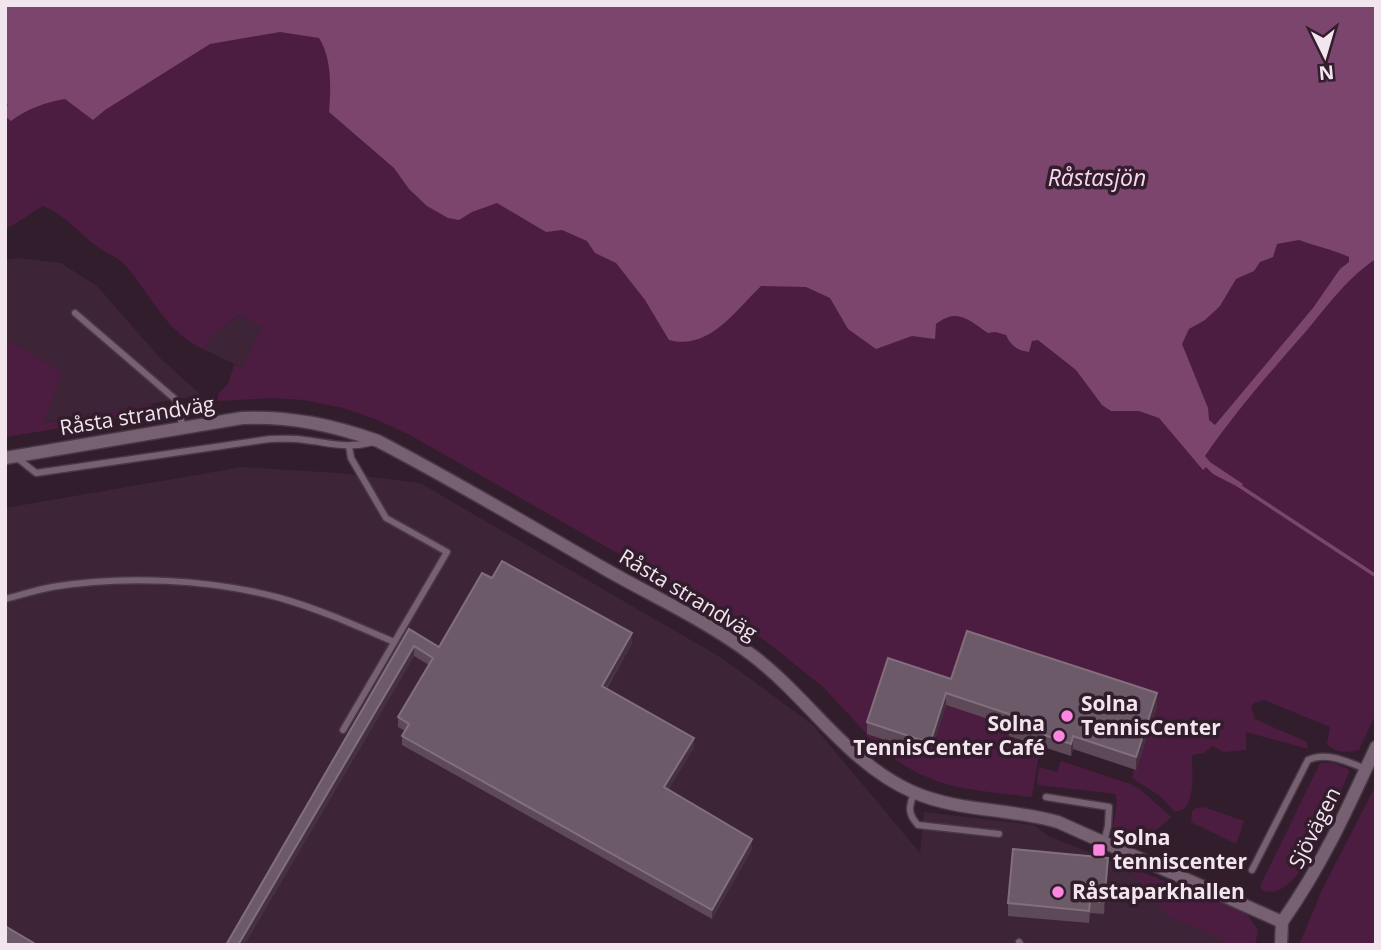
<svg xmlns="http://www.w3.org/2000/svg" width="1381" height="950" viewBox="0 0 1381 950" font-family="'Open Sans',sans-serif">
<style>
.built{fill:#3d2437}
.green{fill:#4c1d41}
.water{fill:#7b456e;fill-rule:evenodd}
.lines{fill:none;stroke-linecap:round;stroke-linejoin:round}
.stream{stroke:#7b456e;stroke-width:3.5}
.service-casing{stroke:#483844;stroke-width:9}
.minor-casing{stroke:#483844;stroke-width:15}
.service{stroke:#776071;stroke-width:6}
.minor{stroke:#776071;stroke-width:12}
.wall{fill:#5d4957}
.shaded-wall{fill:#45303f}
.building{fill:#6d5a68;stroke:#826f7d;stroke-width:2}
.poi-dot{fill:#fd86e1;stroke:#311d2c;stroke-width:2.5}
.labels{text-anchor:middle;stroke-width:7;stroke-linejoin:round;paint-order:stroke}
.street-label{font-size:21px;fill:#f3e5ee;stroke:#311d2c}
.poi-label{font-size:21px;font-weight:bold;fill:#f3e5ee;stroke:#311d2c;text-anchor:start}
.water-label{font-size:23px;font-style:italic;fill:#f9d7ef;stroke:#311d2c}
</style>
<rect width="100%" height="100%" fill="#311d2c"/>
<g class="built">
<path d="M17,258L61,263L97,286L160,358L201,395L42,423L61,372L5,338V260Z"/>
<path d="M239,315L263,327L242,368L205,350L210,338Z"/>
<path d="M242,467L339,473L420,483L722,658L813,725L920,853L924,812L1034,825L1050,837L1246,913L1258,930L1255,945H5V508Z"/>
</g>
<g class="green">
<path d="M5,5H1376V714L1359,750C1347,753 1335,753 1327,744L1330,727L1264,700L1254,703L1251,706L1255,719L1307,742L1308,749L1246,732V750L1224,752L1212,746L1204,753L1192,755C1192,770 1197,814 1174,811L1160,796L1132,778L1134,769H1136L951,692L888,671L930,755L946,705L1012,727L1031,743L1030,750L1039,754L1032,797C957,788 925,789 866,736L867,734L823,687L767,642L726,615L408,434L377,420L343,408L303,400L273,398L218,401V394L228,384L234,365L242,368L262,327L239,315L210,338L205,350C167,334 151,295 125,265C118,257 107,254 98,247C80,234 64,214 43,206C31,212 17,225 5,228Z"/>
<path d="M5,338L62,372L43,423L151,404L155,413L5,437Z"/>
<path d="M1061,761L1130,784L1141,790L1171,817L1144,841L1113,827L1117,801L1115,794L1038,785L1037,781L1039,767L1057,772Z"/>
<path d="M1320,763H1333L1348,769L1349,772C1336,802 1309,877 1279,890C1274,893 1268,892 1263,891L1260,886Z"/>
<path d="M1376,785V945L1335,943L1334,945H1299L1322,890Z"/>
<path d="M1204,807L1244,821L1236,844L1191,822L1192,811L1196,808Z"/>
<path d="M1126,866L1246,913L1258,930L1255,945H1222V939L1168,916Z"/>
</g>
<path class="water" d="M5,5H1376V259C1349,276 1328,305 1308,329C1272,370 1236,411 1205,456L1210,462L1243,484L1240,488L1213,474L1206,467L1203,470L1159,418L1139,411H1111L1102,405L1076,370L1038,340L1032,341L1029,352C1017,350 1011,346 1006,335L995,332L988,333C969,320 957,307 936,324L935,339L912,336L876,349L848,329L830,298L806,287L761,286C736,310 709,351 669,340L645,300L616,263L595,253L587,241L562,230L546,232L497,203L472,212L459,220L448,218L427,206L409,189L394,168L329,112C331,89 332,58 319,38L280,32L210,44L105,110L93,120L65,99C47,102 26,109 11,121L5,116V108L8,105L5,102ZM1299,240C1317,247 1332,249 1349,257V262L1340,269L1313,308L1215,425L1209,420L1208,408L1182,344L1189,329L1205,320L1220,306L1236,279L1254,271L1260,262L1273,257L1277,244Z"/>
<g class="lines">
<path class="stream" d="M1238,485L1376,576"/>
<defs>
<g id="service">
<path d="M75,313L175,399L183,427"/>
<path d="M16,457L36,473L270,439C282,439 294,438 305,440C331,443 347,449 374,442"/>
<path d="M5,599C21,595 36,590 52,587C123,575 210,579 280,598C319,609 357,626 394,642"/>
<path d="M343,730L447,552L386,518L351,458L349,446"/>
<path d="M914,792C909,807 907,813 918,825L999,834"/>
<path d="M1046,797L1109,807L1108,826L1104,842"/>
<path d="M1252,870L1308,760C1326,751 1348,762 1366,769"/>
<path d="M1019,942L1021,945"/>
</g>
<g id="minor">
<path d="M5,458L242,418C291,416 332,425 378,441C455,481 530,526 605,569C654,597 707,621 752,655C808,697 847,763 913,792C959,812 1010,808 1058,822L1282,922"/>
<path d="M1282,922C1322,865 1347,810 1376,747"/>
<path d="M1281,945L1282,922"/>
</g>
</defs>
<use href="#service" class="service-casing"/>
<use href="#minor" class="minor-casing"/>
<use href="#service" class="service"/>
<use href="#minor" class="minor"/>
</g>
<g class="wall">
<path d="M492,578L632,643L607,688L694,747L668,790L752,849L712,919L402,745V736L405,731L398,727V717L429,665L414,656L244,945H226L409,629L439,647Z"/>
<path d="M951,679L1157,706L1136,770L1073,749L1071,756L1009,736V726L946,705L930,755L867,734V722Z"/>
<path d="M1108,871L1104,914L1090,913L1089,923L1008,916V903Z"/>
</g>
<g class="shaded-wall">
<path d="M632,633V643L602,695V686Z"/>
<path d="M414,646V656L244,945H238Z"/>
<path d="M946,693V705L930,755V743Z"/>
<path d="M1157,693V706L1136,770V757Z"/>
<path d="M1073,736V749L1071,756V744Z"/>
<path d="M694,738V747L664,797V787Z"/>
<path d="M752,839V849L712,919V910Z"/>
<path d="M1108,858V871L1104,914V902Z"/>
</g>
<g class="building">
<path d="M502,561L632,633L602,686L694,738L664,787L752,839L712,910L402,736L409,724L398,717L433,658L414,646L238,945H226L409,629L439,647L482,573L492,578Z"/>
<path d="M967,631L1157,693L1136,757L1073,736L1071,744L1009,723L1012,715L946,693L930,743L867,722L888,658L951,679Z"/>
<path d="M1013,849L1108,858L1104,902L1090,901L1089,911L1008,903Z"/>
<path d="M5,926L37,945H5Z"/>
</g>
<g class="poi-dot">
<circle cx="1067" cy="716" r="7"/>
<circle cx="1059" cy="736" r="7"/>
<rect x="1092" y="843" width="14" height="14" rx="3.5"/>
<circle cx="1058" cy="892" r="7"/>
</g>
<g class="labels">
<g class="street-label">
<text transform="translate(137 416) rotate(-9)" y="7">Råsta strandväg</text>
<text transform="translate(688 595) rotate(31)" y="7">Råsta strandväg</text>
<text transform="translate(1315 828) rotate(-63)" y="7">Sjövägen</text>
</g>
<g class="poi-label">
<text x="1081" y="711">Solna<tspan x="1081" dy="24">TennisCenter</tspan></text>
<text x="1045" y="731" text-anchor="end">Solna<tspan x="1045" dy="24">TennisCenter Café</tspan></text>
<text x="1113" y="845">Solna<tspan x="1113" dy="24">tenniscenter</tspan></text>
<text x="1072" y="899">Råstaparkhallen</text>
</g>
<g class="water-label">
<text x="1097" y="186">Råstasjön</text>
</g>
</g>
<rect width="1381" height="950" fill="none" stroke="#f3e5ee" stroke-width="14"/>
<g transform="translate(1325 56) rotate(175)" stroke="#311d2c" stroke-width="5" paint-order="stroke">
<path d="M0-5L12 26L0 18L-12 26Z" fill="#f3e5ee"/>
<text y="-10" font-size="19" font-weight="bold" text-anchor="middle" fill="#f3e5ee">N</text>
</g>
</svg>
